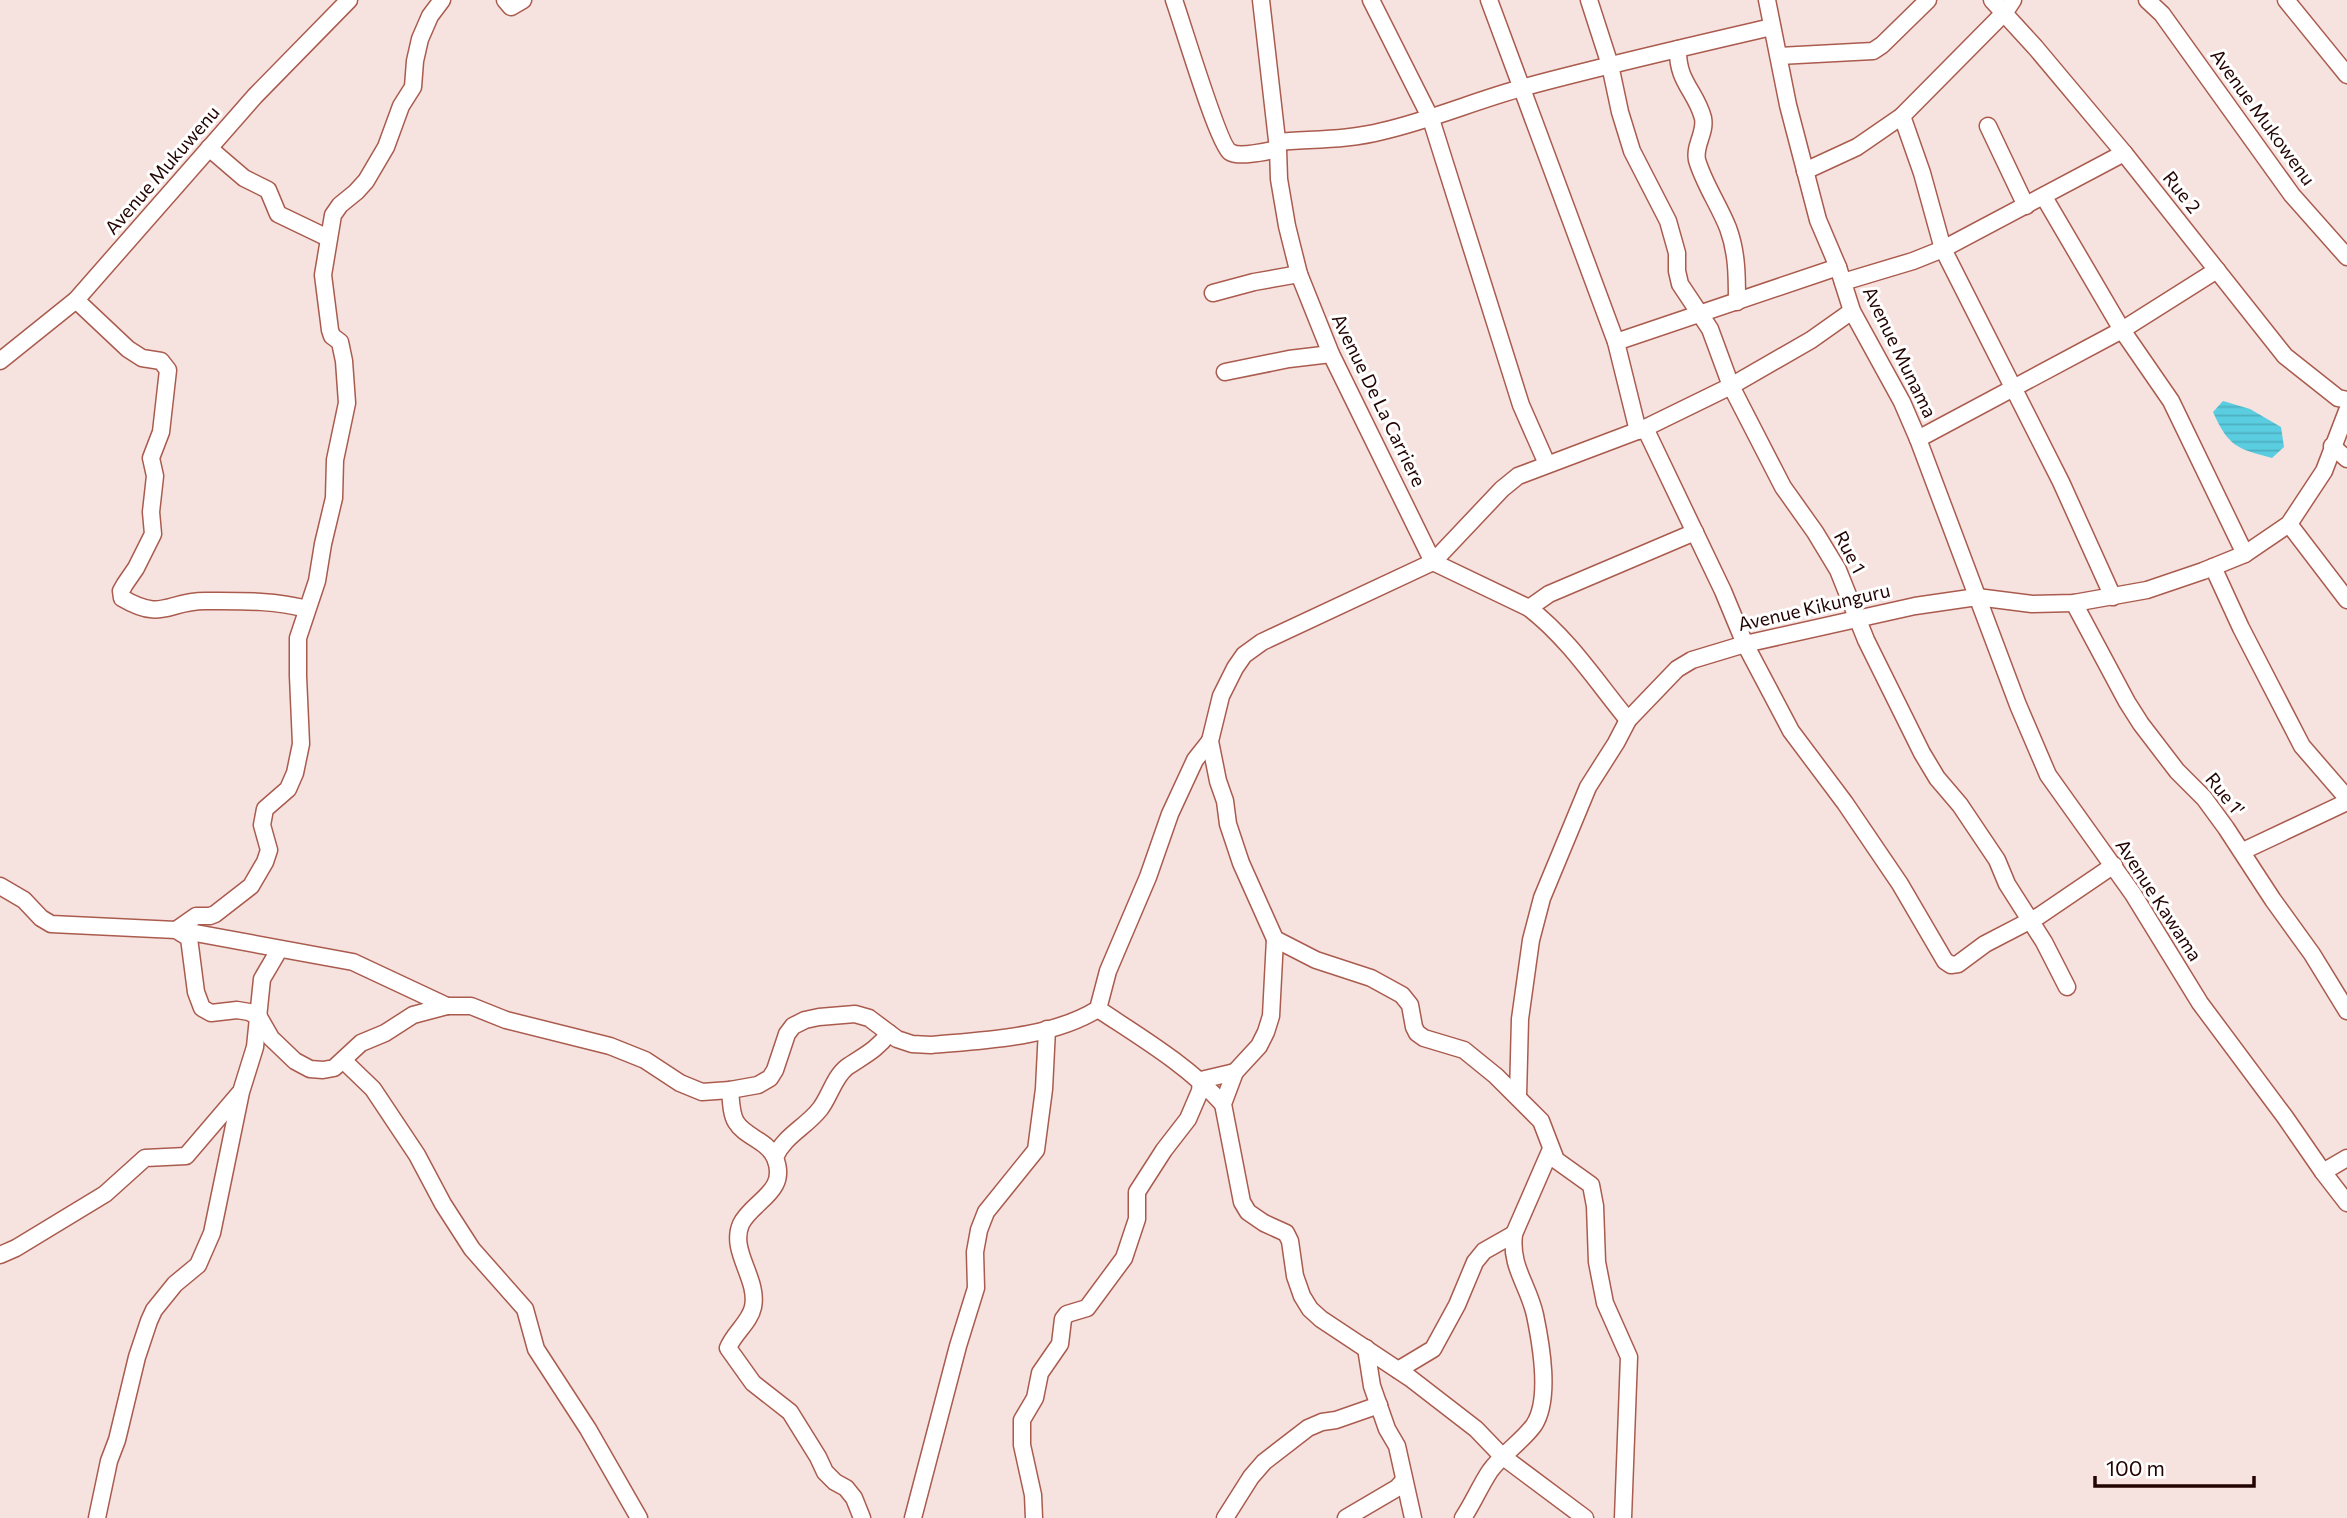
<svg xmlns="http://www.w3.org/2000/svg" width="2347" height="1518" viewBox="0 0 2347 1518" font-family="Commissioner,sans-serif">
<style>
.water{fill:url(#water-rules)}
.lines{fill:none;stroke-linecap:round;stroke-linejoin:round}
.minor-casing{stroke:#aa5b4e;stroke-width:19}
.minor{stroke:#fff;stroke-width:16}
.labels{text-anchor:middle;stroke-width:6;stroke-linejoin:round;paint-order:stroke}
.street-label{font-size:19px;fill:#220503;stroke:#fff}
</style>
<defs>
<pattern id="water-rules" width="6" height="5" patternUnits="userSpaceOnUse" patternTransform="scale(1.75)"><rect width="6" height="5" fill="#5acde1"/><path d="M0 2.5h6" fill="none" stroke="#4eafbf"/></pattern>
</defs>
<rect width="100%" height="100%" fill="#f6e3df"/>
<path class="water" d="M2223,401L2250,409L2281,427L2284,447L2272,458C2237,449 2228,446 2213,412Z"/>
<g class="lines">
<defs>
<g id="minor">
<path d="M505,0L511,7L523,0"/>
<path d="M1174,0C1182,22 1218,144 1230,152C1239,158 1268,151 1278,149"/>
<path d="M1261,0L1278,149L1279,179L1287,226L1299,274L1331,354L1433,562L1529,608C1569,639 1596,681 1628,720"/>
<path d="M1371,0L1431,119L1521,405L1547,464"/>
<path d="M1489,0L1616,342L1638,431"/>
<path d="M1589,0L1610,65L1620,112L1632,151L1668,221L1677,253V271L1680,284L1710,329L1731,386L1783,487L1815,532L1838,570L1866,640L1922,753L1937,778L1960,805L1997,860L2007,884L2044,942L2067,987"/>
<path d="M1767,0L1788,105L1818,220L1838,267L1852,311L1902,402L1918,439L2018,705L2048,775L2133,894L2200,1003L2285,1117L2323,1172L2347,1203"/>
<path d="M1992,0L2035,47L2124,153L2285,356L2338,398L2347,400"/>
<path d="M2147,0L2162,14L2292,195L2347,257"/>
<path d="M2286,0L2347,75"/>
<path d="M1678,49C1677,82 1696,91 1703,118C1706,133 1694,145 1697,160C1704,184 1719,205 1728,228C1737,252 1737,276 1737,302"/>
<path d="M1779,56L1873,51L1882,45L1928,0"/>
<path d="M1902,116L1922,173L1943,249L2061,482L2113,597"/>
<path d="M1988,126L2026,206"/>
<path d="M1278,142C1312,139 1349,140 1383,131C1431,120 1477,100 1525,87C1607,65 1690,46 1772,27"/>
<path d="M209,148L244,178L268,190L278,214L328,238"/>
<path d="M1805,171L1857,147L1902,116L2005,12L2013,0"/>
<path d="M2044,197L2122,330L2171,401L2245,554"/>
<path d="M1843,282L1913,261L1943,249L2124,153"/>
<path d="M1213,293L1254,282L1299,274"/>
<path d="M76,300L128,349L142,358L161,361L168,370L161,432L151,458L155,476L151,512L153,534L136,568L125,584L121,591L122,598C163,622 167,601 205,601C239,601 274,600 307,609"/>
<path d="M1616,342L1838,267"/>
<path d="M0,361L76,300L255,96L349,0"/>
<path d="M1225,372L1289,359L1331,354"/>
<path d="M1645,428L1723,591L1745,644L1791,731L1845,803L1900,884L1945,961L1951,965L1958,964L1985,944L2039,916L2114,865"/>
<path d="M1918,439L2122,330L2217,270"/>
<path d="M2332,446L2347,459"/>
<path d="M2289,524L2347,600"/>
<path d="M2213,567L2241,628L2302,746L2347,798"/>
<path d="M2074,603L2127,702L2141,724L2177,771L2204,798L2226,828L2273,900L2312,954L2347,1011"/>
<path d="M1529,608L1549,594L1695,532"/>
<path d="M2243,851L2347,802"/>
<path d="M0,886L24,900L41,918L51,924L176,930L189,938L196,992L202,1008L211,1013L237,1010L249,1012L259,1017L271,1038L295,1061L310,1069L323,1070L334,1068L361,1043L385,1033L413,1015L447,1006H471L506,1020L610,1046L645,1060L680,1083L702,1092L730,1090L758,1085L770,1078L775,1070L787,1034L793,1026L805,1020L819,1017L855,1014L869,1018L897,1039L912,1044L931,1045C986,1040 1051,1038 1098,1009L1108,971L1148,877L1170,814L1195,760L1210,741"/>
<path d="M176,930L196,916H210L215,914L251,886L265,862L269,850L262,825L265,809L288,789L295,773L301,744L298,676V638L317,581L323,544L334,498L335,460L347,403L344,361L340,342L332,336L330,330L323,275L333,215L340,205L356,192L366,181L386,147L401,106L413,87L415,61L420,39L430,16L442,0"/>
<path d="M179,930L353,962L447,1006"/>
<path d="M1275,939L1271,1016L1266,1032L1259,1046L1235,1072L1223,1104L1242,1202L1248,1212L1264,1223L1286,1233L1290,1241L1295,1276L1302,1296L1310,1309L1321,1319L1410,1378L1476,1429L1502,1456L1585,1518"/>
<path d="M1098,1009C1143,1039 1186,1064 1223,1104"/>
<path d="M344,1061L373,1089L417,1155L443,1204L472,1249L525,1309L536,1349L588,1429L639,1518"/>
<path d="M730,1090C731,1100 731,1114 736,1122C745,1137 767,1140 775,1158C789,1192 752,1201 741,1224C729,1251 759,1279 753,1307C750,1322 734,1333 728,1348L753,1383L790,1412L818,1457L825,1472L835,1482L846,1488L854,1498L862,1518"/>
<path d="M1518,1096L1520,1019L1531,940L1542,898L1588,787L1616,743L1628,720L1677,669L1692,660L1745,644L1915,606L1977,597L2032,604L2074,603L2147,590L2203,571L2245,554L2289,524L2324,471L2347,411"/>
<path d="M775,1157C784,1136 806,1127 820,1109C830,1096 834,1077 847,1067C863,1056 877,1050 889,1033"/>
<path d="M2323,1172L2347,1158"/>
<path d="M0,1255L16,1248L105,1194L145,1158L186,1156L239,1094"/>
<path d="M1366,1348L1372,1386L1387,1429L1397,1446L1413,1518"/>
<path d="M1398,1370L1433,1349L1457,1305L1475,1262L1484,1251L1514,1234"/>
<path d="M97,1518L109,1461L117,1440L137,1357L149,1321L154,1310L175,1284L198,1265L212,1233L241,1092L255,1047L262,979L279,950"/>
<path d="M913,1518L958,1346L976,1288L975,1252L979,1230L986,1212L1036,1150L1044,1089L1047,1029"/>
<path d="M1034,1518L1033,1495L1022,1445V1420L1035,1398L1040,1373L1060,1344L1063,1319L1067,1314L1087,1308L1124,1258L1137,1219V1192L1164,1150L1188,1119L1200,1091L1201,1080L1235,1072"/>
<path d="M1225,1518L1251,1477L1264,1462L1308,1428L1322,1422L1336,1420L1379,1405"/>
<path d="M1346,1518L1397,1488L1404,1480"/>
<path d="M1463,1518C1473,1503 1480,1486 1490,1471C1502,1454 1522,1442 1534,1425C1551,1399 1541,1344 1535,1315C1528,1284 1510,1267 1514,1234L1551,1149"/>
<path d="M1623,1518L1629,1357L1605,1303L1597,1262L1595,1206L1591,1185L1556,1160L1541,1121L1496,1076L1464,1050L1424,1038L1417,1033L1414,1027L1410,1005L1402,995L1371,978L1316,960L1275,939L1241,863L1228,824L1225,801L1218,781L1210,741L1221,696L1235,668L1244,655L1262,642L1433,562L1502,489L1518,476L1645,428L1731,386L1811,340L1852,311"/>
</g>
</defs>
<use href="#minor" class="minor-casing"/>
<use href="#minor" class="minor"/>
</g>
<g class="labels">
<g class="street-label">
<text transform="translate(2263 117) rotate(54)" y="7">Avenue Mukowenu</text>
<text transform="translate(162 170) rotate(-49)" y="7">Avenue Mukuwenu</text>
<text transform="translate(2182 192) rotate(51)" y="7">Rue 2</text>
<text transform="translate(1900 352) rotate(64)" y="7">Avenue Munama</text>
<text transform="translate(1379 400) rotate(64)" y="7">Avenue De La Carriere</text>
<text transform="translate(1850 552) rotate(62)" y="7">Rue 1</text>
<text transform="translate(1814 607) rotate(-13)" y="7">Avenue Kikunguru</text>
<text transform="translate(2225 794) rotate(51)" y="7">Rue 1'</text>
<text transform="translate(2159 900) rotate(57)" y="7">Avenue Kawama</text>
</g>
</g>
<path d="M2095 1476v10h159v-10" fill="none" stroke="#220503" stroke-width="3.5"/>
<text x="2106" y="1476" font-size="21" fill="#220503" stroke="#ffffff" stroke-width="5" paint-order="stroke">100 m</text>
</svg>
